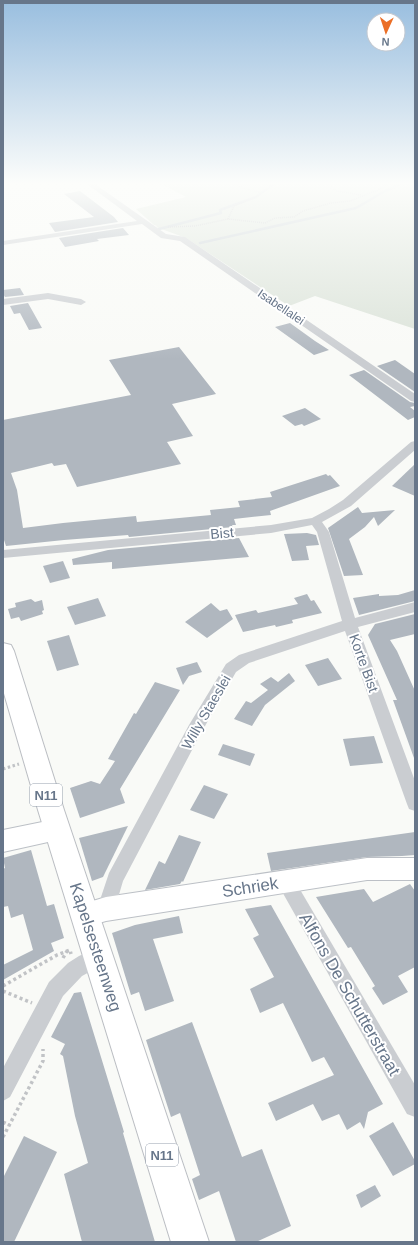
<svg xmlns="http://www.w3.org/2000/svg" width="418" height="1245" viewBox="0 0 418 1245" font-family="Arial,sans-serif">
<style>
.green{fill:#dae2d8}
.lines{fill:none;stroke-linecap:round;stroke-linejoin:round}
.stream{stroke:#c4ccd2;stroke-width:2.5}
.building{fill:#b0b7bf}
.secondary-casing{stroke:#bcc0c6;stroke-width:2}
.primary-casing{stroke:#bbbec3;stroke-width:2}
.path-far2{stroke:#c1c3c6;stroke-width:1.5;stroke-dasharray:1 1;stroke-linecap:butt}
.path-far1{stroke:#c1c3c6;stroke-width:3;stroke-dasharray:2.5 2.5;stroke-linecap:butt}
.path{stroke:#c1c3c6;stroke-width:3.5;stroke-dasharray:3 3;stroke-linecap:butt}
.street{fill:#cacdd1;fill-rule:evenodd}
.secondary{fill:#fff;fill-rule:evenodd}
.primary{fill:#fff;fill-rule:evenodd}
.labels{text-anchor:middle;stroke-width:4;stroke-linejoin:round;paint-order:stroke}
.far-street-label{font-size:12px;fill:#67768a;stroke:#fff}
.shield{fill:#fff;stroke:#959fad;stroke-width:1}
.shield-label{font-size:13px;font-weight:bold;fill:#67768a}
.street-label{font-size:14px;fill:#67768a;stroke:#fff}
.near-street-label{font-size:17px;fill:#67768a;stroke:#fff}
</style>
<rect width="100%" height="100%" fill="#f9faf7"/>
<path class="green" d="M162,184H415V329L315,296L289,306L186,238L156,227L157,226L154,225L136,209L186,197Z"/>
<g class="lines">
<g class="stream">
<path d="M159,229L221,213L220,210L256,197L273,184"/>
<path d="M200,243L356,208L385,191L401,184"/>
</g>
</g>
<g class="building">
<path d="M80,191L114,217L118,222L55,232L49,223L94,217L64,194Z"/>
<path d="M123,228L129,235L97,239L99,241L65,247L59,238Z"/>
<path d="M20,288L24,295L5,297L3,294V290Z"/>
<path d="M28,303L42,328L29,330L20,313L14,314L10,306Z"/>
<path d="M290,323L315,341L329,350L314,355L275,327Z"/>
<path d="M179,347L216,394L172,404L193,436L167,442L181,464L77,487L66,464L54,466L52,463L11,473L17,490L23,528L63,523L136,516L137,522L211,515L210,510L240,507L238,501L272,497L270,492L326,474L328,476L330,475L340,486L270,511L271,515L234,519L236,525H232L233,527L129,537L128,535L64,540L6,546L3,537V420L131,395L109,360Z"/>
<path d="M395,360L415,374V392L377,366Z"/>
<path d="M364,370L410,402L415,403V406L410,407L415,411V417L408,420L349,375Z"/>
<path d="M305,408L321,419L304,426L302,424L295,426L282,416Z"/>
<path d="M415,464V496L392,486Z"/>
<path d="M358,507L362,513L395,510L378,526L374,517L365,527L349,539L363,575L344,576L328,528Z"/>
<path d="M307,533L316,535L319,545L306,546L309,560L292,561L284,534Z"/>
<path d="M239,538L249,557L112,569V562L73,565L72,559L108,550Z"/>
<path d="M63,561L70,578L50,583L43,566Z"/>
<path d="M415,590V601L359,615L353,598L379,594V596L398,595Z"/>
<path d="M307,594L311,601L314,600L322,613L292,620L293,623L276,627L275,625L243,632L235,615L256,610L258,613L298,604L294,598Z"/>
<path d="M98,598L106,616L75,625L67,607Z"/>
<path d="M31,599L35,602L42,600L44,610L42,611L43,614L21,621L19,617L11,619L8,609L16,607L15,603Z"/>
<path d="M211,603L220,611L227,609L233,619L207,638L185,622Z"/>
<path d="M415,614V634L390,640L397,651L415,691L414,758L393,700H397L368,635L375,624Z"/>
<path d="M69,635L79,665L57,671L47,641Z"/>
<path d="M328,658L342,679L318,686L305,665Z"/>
<path d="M197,662L202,672L189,676L183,685L176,668Z"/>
<path d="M289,673L295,681L265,705L252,726L234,719L246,701L251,703L268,690L260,684L271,677L278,682Z"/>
<path d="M155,682L180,690L120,789L125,803L80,818L70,788L91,781L100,784L115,761L108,759L134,713L136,714Z"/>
<path d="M374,736L383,763L350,766L343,739Z"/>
<path d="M223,744L255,754L250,766L218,755Z"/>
<path d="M204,785L228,794L214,819L190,810Z"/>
<path d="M128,826L103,877L92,881L79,838Z"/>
<path d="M415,832V855L402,856L367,857L271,871L267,853Z"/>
<path d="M179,835L201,842L183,882L182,881L180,884L145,890L159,861L165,864Z"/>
<path d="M31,850L47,906L54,904L64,938L51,943L54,951L3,980V965L33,950L23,914L11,918L8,906L3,907V869L5,868L3,858Z"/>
<path d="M410,884L415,891V967L398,976L408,992L383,1005L372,988L375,986L351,947L348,948L316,897L364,889L373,902Z"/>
<path d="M271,905L383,1104L368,1112L364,1129L360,1122L347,1130L339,1114L322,1121L313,1104L276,1121L268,1103L334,1075L324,1057L312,1062L283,1003L260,1013L250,989L274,977L253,938L259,935L245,909Z"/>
<path d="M179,916L183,933L153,939L174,1001L145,1011L139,992L131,995L112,933L135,925Z"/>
<path d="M81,992L124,1132L123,1133L155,1242H82L64,1174L88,1163L75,1116L63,1056L60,1054L65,1044L51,1037L74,993Z"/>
<path d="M192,1022L242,1157L262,1149L291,1226L256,1242H236L219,1191L199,1200L192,1179L200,1175L180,1113L171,1117L146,1040Z"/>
<path d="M393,1122L415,1161V1164L393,1176L369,1136Z"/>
<path d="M24,1136L57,1152L14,1242H3V1178Z"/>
<path d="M375,1185L381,1196L361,1208L356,1195Z"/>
</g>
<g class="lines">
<defs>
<g id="secondary">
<path d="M57,819L66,822L69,830L66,838L3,852V830Z"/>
<path d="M367,858H415V880H367L106,921L85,927L76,924L72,915L76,906L106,897Z"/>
</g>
<path id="primary" d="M3,643L11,645L14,651L64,810L209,1242H171L38,810L3,690Z"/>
</defs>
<use href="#secondary" class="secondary-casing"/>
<use href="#primary" class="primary-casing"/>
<g class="path-far2">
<path d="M239,184L240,187L262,193"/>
<path d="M332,184L331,188L337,191L361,195"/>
<path d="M241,186L250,184"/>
<path d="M228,219L234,206L256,197L275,184"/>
<path d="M168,227L195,226L228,219L265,223L275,218L294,217L303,211L331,203L350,201L378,190L386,184"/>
</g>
<path class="path-far1" d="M3,769L19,764"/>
<g class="path">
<path d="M63,958L67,951"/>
<path d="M3,986L57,955L70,950L71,954"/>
<path d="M3,991L32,1003"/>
<path d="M3,1122L9,1125"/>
<path d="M3,1137L43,1061V1049"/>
</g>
<g class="street">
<path d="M87,184H95L166,234L185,237L415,394V402L411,401L180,241L161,238L142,224L3,245V241L137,221Z"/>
<path d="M48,293L81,299L86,302L81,305L48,299L3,305V299Z"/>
<path d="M415,441V450L351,506L322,522L329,532L355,618L415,602V612L358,627L415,781V811L409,809L407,804L345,631L249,663L236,672L201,733L123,881L113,915L106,918L99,915L97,909L109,873L189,725L226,664L239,655L342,621L317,532L312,525L271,533L3,558V550L271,525L312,518L329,509L343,500L411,442Z"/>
<path d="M286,874L292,876L415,1085V1117L407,1114L280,888L277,882L280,876Z"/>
<path d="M99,947L106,949L109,956L106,963L82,976L63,996L10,1097L3,1101V1068L49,982L68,963L79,956Z"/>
</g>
<use href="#secondary" class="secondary"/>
<use href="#primary" class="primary"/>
</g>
<linearGradient id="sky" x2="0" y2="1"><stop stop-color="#99bedf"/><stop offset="0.51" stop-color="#fcfdfb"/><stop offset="1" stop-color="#fcfdfb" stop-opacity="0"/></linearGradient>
<rect width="418" height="359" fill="url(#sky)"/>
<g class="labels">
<g class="far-street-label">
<text transform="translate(281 307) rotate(34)" y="4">Isabellalei</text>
</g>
<g class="shield">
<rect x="30" y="784" width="32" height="22" rx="3"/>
<rect x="146" y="1144" width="32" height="22" rx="3"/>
</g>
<g class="shield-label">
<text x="46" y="800">N11</text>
<text x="162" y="1160">N11</text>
</g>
<g class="street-label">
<text transform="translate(222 533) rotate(-5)" y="5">Bist</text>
<text transform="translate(364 663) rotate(70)" y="5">Korte Bist</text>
<text transform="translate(206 712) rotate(-60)" y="5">Willy Staeslei</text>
</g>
<g class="near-street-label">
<text transform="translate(250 887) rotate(-9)" y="6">Schriek</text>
<text transform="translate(96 947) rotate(72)" y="6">Kapelsesteenweg</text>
<text transform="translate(350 994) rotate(60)" y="6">Alfons De Schutterstraat</text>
</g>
</g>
<rect width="418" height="1245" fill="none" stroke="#67768a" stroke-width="8"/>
<g transform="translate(386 32) rotate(183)"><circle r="19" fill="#ffffff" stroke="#c2c8d0"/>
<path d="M0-3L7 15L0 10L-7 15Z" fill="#eb6f27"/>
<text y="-6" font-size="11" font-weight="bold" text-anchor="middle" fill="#67768a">N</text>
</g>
</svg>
